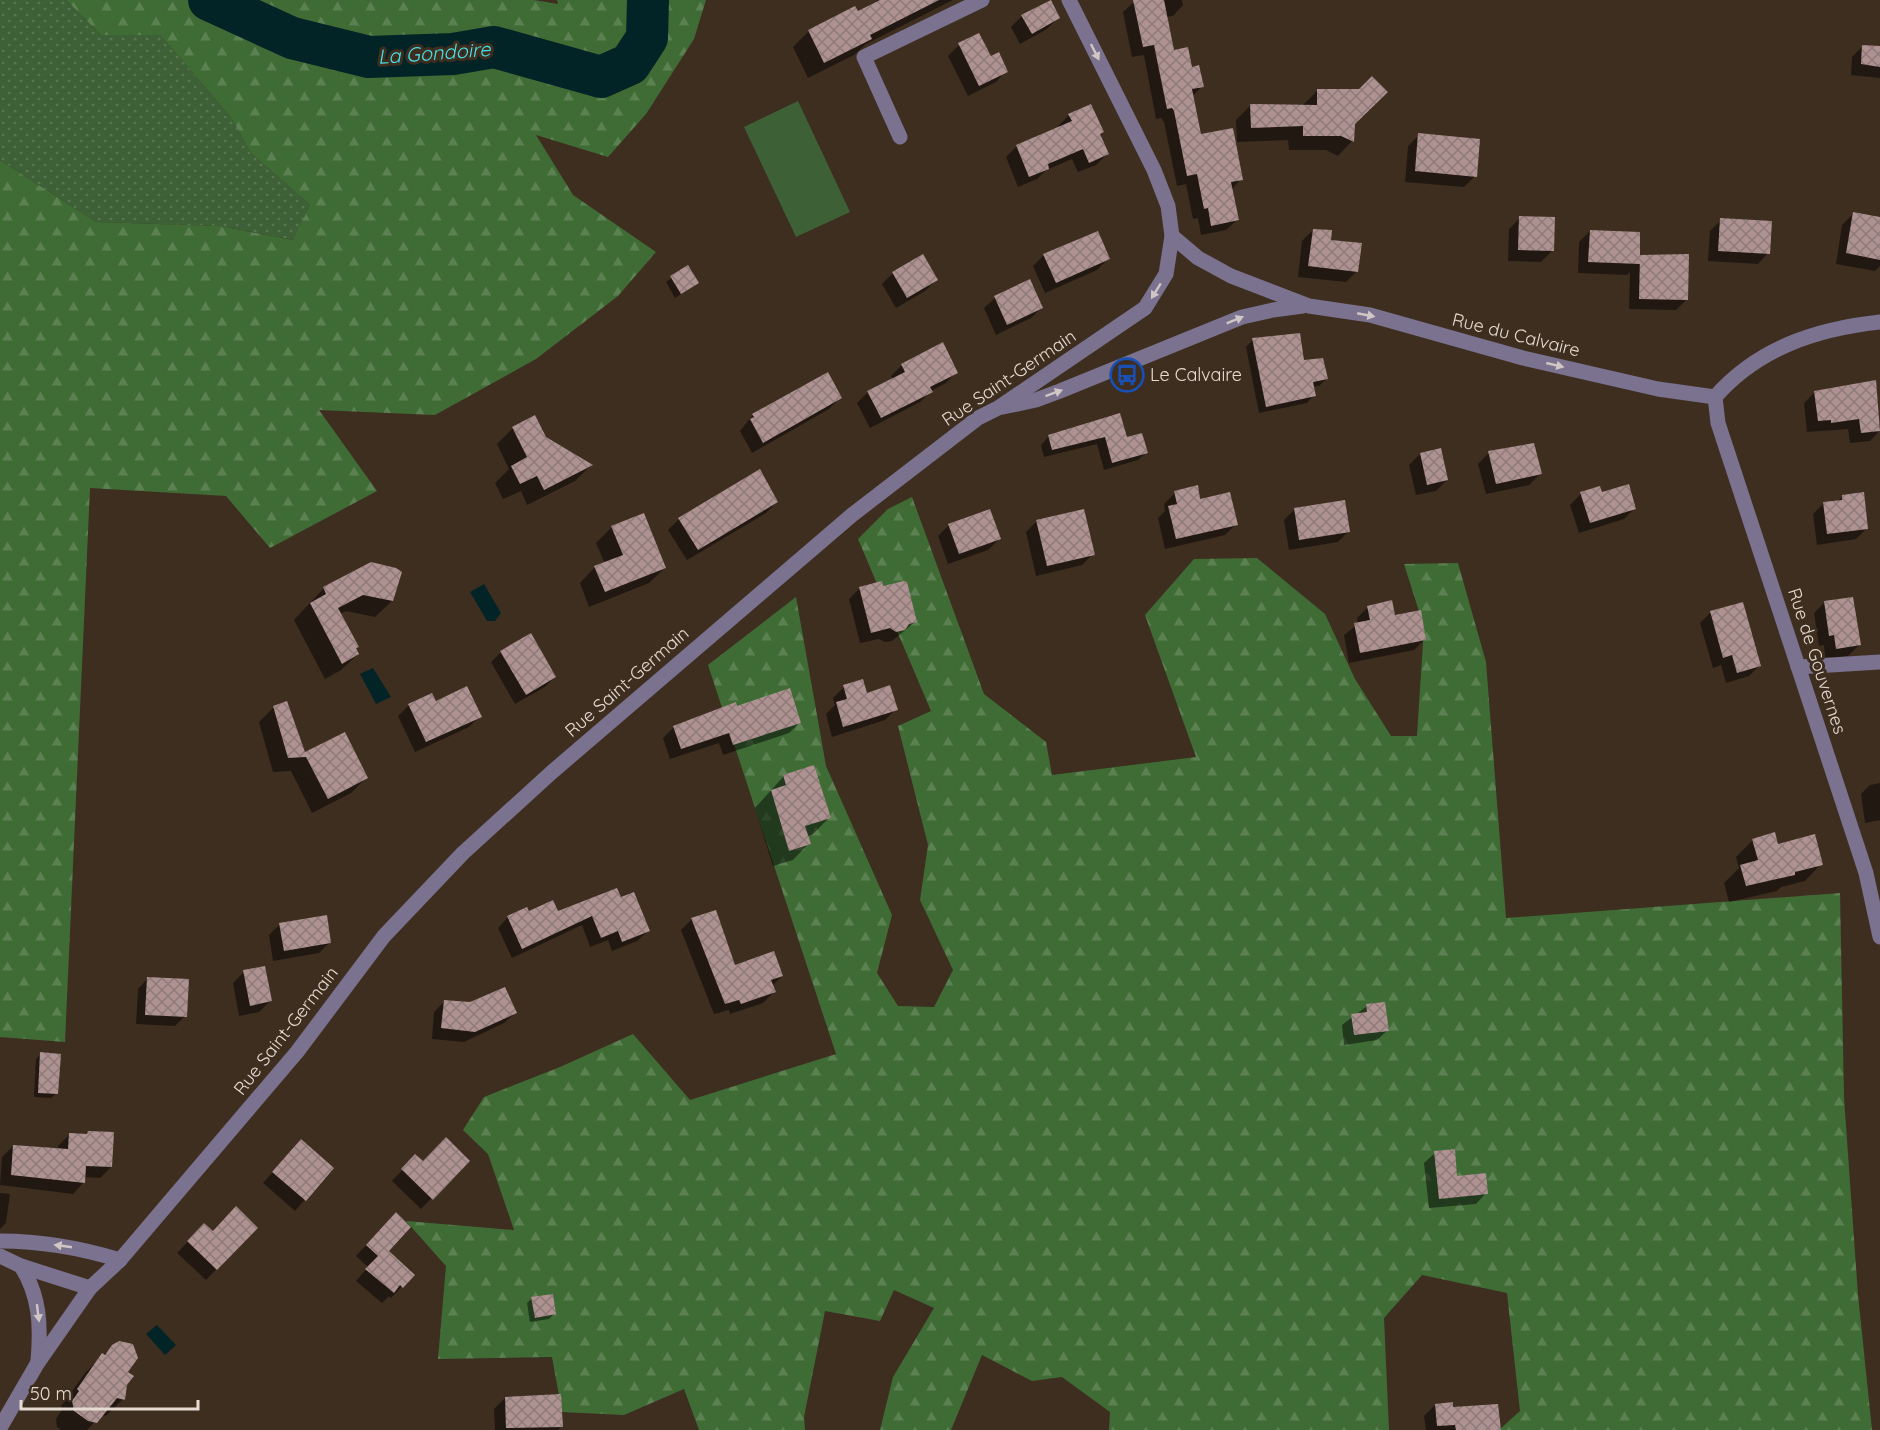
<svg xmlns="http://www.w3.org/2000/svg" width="1880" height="1430" viewBox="0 0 1880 1430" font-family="Quicksand,sans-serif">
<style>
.grass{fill:url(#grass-dots)}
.forest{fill:url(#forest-firs)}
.pitch{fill:#3d6036}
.water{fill:#022426}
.shadow{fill:#0007}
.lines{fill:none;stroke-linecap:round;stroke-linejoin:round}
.river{stroke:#022426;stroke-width:42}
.building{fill:url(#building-cross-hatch)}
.minor{stroke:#7a728e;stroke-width:15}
.oneway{fill:#d0c6c4}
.labels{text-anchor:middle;stroke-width:6;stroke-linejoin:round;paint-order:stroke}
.street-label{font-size:18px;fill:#e6dbd2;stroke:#3e2e20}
.poi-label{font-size:18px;fill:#e6dbd2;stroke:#3e2e20;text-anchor:start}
.water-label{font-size:20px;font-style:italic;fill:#46e3ea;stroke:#3e2e20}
</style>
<defs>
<pattern id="grass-dots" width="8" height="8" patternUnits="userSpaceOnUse" patternTransform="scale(1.5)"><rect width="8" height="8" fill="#3d6036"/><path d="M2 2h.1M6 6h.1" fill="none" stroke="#597652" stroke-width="1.8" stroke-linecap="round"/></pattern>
<pattern id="forest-firs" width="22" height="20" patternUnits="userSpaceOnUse" patternTransform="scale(1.5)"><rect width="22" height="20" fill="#3f6c35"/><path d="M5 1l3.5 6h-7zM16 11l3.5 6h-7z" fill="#5b8051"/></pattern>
<pattern id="building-cross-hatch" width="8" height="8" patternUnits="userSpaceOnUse" patternTransform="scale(1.5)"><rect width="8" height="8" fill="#ae9291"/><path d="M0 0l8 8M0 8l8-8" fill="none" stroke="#8e7a78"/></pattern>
</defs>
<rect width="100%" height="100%" fill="#3e2e20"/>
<path class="grass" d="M0,0H66L101,35H160L230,116L251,153L310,205L294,240L220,226L96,222L0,160Z"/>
<g class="forest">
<path d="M66,0H534L558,4L557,0H706L694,39L646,114L608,157L536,135L573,195L656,252L618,296L536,359L435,415L319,410L377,491L270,548L226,496L90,488L65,1042L0,1037V160L96,222L220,226L293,240L310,205L251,153L230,116L160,35H101Z"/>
<path d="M912,497L984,694L1046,742L1052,775L1196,757L1145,615L1194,559L1257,558L1325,614L1355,679L1391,736H1417L1424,627L1404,564L1458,563L1486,662L1506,918L1840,893L1844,1098L1858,1295L1872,1430H1499L1520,1411L1507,1293L1422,1275L1384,1318L1389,1430H1109L1110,1412L1062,1377L1032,1381L982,1355L951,1430H880L893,1377L934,1308L894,1290L880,1321L825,1311L804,1417L805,1430H699L684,1389L624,1415L562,1412L552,1357L438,1359L446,1266L406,1221L514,1230L488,1154L463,1130L484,1097L560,1067L633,1034L690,1100L836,1054L708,665L796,597L826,766L892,915L877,973L898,1006L934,1007L953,970L920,900L928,845L898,726L931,711L858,539L888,509Z"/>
</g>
<path class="pitch" d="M798,101L850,212L796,237L744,127Z"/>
<g class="water">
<path d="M484,584L501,613L495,621H487L470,592Z"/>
<path d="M373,668L391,697L376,704L360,674Z"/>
<path d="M157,1325L176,1345L165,1355L146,1334Z"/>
</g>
<g class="shadow">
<path d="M879,0H953L866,44L854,55L808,78L793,47L809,31L857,13Z"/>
<path d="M1141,0H1182L1183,5L1173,16L1166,17L1173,52L1191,68L1202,87L1192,96L1200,136L1241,179L1231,190L1237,220L1226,230L1201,235L1198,218L1193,219L1186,184L1177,186L1164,122L1161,118L1156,119L1144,55L1132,57L1123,12L1134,2Z"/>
<path d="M1022,16L1058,18L1047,29L1020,44L1011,27Z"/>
<path d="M959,45L990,58L1006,71L996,82L968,96L948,56Z"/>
<path d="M1863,46L1880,48V78L1851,75L1852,57Z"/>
<path d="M1317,91L1353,124L1352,141L1338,156L1326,150H1289L1288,140L1237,142L1236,120L1251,105L1302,106Z"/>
<path d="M1069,115L1099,135L1107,154L1096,165L1078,172L1072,159L1046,170L1037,179L1018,187L1006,157L1017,146L1059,128L1058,126Z"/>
<path d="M1419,135L1475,176L1464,187L1405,182L1408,146Z"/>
<path d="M1853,214L1880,219V266L1875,271L1836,264L1842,225Z"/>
<path d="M1520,218L1552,251L1541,262L1508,261L1509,229Z"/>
<path d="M1721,220L1768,253L1758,264L1708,261L1710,231Z"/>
<path d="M1313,230L1330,241L1357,271L1346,282L1298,277L1302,241Z"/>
<path d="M1590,231L1638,259L1687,299L1676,310L1629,309L1630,272L1627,275L1578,273L1579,242Z"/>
<path d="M1044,255L1108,259L1097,270L1045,293L1033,266Z"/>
<path d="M688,267L697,283L675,298L666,282Z"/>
<path d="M893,273L936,280L925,291L896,308L882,284Z"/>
<path d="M1029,281L1042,307L1031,318L996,335L984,308L995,298Z"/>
<path d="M1253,340L1303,362L1326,379L1319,386L1312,387L1314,395L1307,403L1259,413L1246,347Z"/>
<path d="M902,365L956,372L946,383L931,391L920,402L870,428L857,403L868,392L893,380L891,376Z"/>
<path d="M1874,382L1880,430L1870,441L1850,443L1848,429L1807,432L1804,403L1815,392Z"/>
<path d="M840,398L829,409L752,453L740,431L753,415Z"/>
<path d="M1119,415L1126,439L1147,452L1138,460L1104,470L1097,444L1044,457L1041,445L1049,436Z"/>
<path d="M513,428L545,438L590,466L575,481L527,505L521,491L503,499L495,483L509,469L497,444Z"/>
<path d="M1440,450L1447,480L1436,491L1416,495L1409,465L1420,454Z"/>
<path d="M1489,453L1540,474L1529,485L1486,494L1478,464Z"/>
<path d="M1175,493L1199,500L1236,524L1225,535L1165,549L1158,518L1165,511L1164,504Z"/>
<path d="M1581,494H1601L1635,508L1624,519L1579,533L1570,505Z"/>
<path d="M1842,497L1867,528L1856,539L1817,545L1813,514L1824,503L1837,502Z"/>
<path d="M777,502L766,513L687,560L668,530L679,519Z"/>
<path d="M1295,509L1349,531L1338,542L1289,550L1284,520Z"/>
<path d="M1037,521L1093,554L1082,565L1036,576L1026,532Z"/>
<path d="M949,525L999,539L988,550L948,564L938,536Z"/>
<path d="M612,527L665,568L649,583L589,607L580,583L595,567L605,564L596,543Z"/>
<path d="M371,564L392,601L375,617L346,611L340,614L358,654L341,670L325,679L294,620L324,588Z"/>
<path d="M882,587L915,622L892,641L885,642L879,639L860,643L849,599L860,588Z"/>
<path d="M1825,602L1859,645L1848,656L1825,659L1824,645L1819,646L1814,613Z"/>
<path d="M1368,607L1394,616L1425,639L1414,650L1349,663L1344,635L1358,624L1357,618Z"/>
<path d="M1711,612L1760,665L1749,676L1726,683L1721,665L1713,668L1700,623Z"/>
<path d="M501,652L555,677L545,687L515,704L491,662Z"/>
<path d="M844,687L896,709L885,720L832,737L826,714L835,705L833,698Z"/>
<path d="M435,703L480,716L469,727L415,752L398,716L409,705Z"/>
<path d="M274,707L304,754L366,778L351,793L312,813L291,771L273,772L259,722Z"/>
<path d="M736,708L799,723L789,733L723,755L719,743L670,759L663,738L674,727Z"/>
<path d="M784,776L829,818L812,835L807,836L809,843L793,860L773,866L755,808Z"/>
<path d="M1880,783V820L1865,823L1861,794L1870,785Z"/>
<path d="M1753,840L1776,846L1821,864L1805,881L1781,887L1777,891L1729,902L1724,883L1739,868L1736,857Z"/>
<path d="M620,899L648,931L637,941L612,951L608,940L590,947L582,925L512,958L498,928L508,917L528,913H557Z"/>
<path d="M692,919L734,967L782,976L772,986L774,992L763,1003L730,1014L729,1010L714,1014L681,930Z"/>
<path d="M280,924L330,942L319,953L273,961L269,935Z"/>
<path d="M244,972L270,1001L259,1012L239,1016L233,983Z"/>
<path d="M148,978L185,1016L175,1026L136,1024L138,989Z"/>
<path d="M445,1001L515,1013L504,1023L464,1042L432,1039L434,1012Z"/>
<path d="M1367,1006L1388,1030L1377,1040L1344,1045L1342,1025Z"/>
<path d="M41,1054L57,1093L51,1098L34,1097L36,1059Z"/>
<path d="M88,1132L111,1167L100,1178L84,1177L83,1183L73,1194L0,1185L2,1157L13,1146L58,1149V1146L69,1135H85Z"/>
<path d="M301,1141L332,1168L295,1211L263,1183Z"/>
<path d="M1435,1153L1456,1178L1486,1193L1476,1204L1429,1208L1424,1163Z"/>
<path d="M415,1156L422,1163L468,1161L421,1209L392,1181Z"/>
<path d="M0,1193L10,1194L6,1223L0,1229Z"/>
<path d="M204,1225L212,1233L256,1228L206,1280L177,1253Z"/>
<path d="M385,1225L387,1251L413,1275L391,1298L389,1296L382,1303L356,1281L368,1267L356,1256Z"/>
<path d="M532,1298L554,1314L549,1319L530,1322L527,1303Z"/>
<path d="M113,1346L126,1372L123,1399L106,1416L101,1415L87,1430H61L57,1427L56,1419L63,1408L61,1406L86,1372Z"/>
<path d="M505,1398L561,1427L558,1430H495L494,1409Z"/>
<path d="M1435,1405L1452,1409L1499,1430H1426L1424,1416Z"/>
</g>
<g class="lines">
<path class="river" d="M209,0L292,38L369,57L453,54L494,47L601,77L630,64L647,38L648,0"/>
</g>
<g class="building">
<path d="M880,0H939L870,35L872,39L824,63L808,30L855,6L858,11Z"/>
<path d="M1051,0L1060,18L1032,34L1021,15Z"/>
<path d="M1133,0H1164L1174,50L1188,47L1192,67L1199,65L1204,87L1192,89L1201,134L1233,128L1243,180L1231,182L1239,220L1211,226L1208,208L1204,209L1197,174L1187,176L1174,111L1172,108L1167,109L1154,45L1143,47Z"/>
<path d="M979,33L991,56L999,52L1008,72L979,86L958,43Z"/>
<path d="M1862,45L1880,46V67L1861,64Z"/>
<path d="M1372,76L1388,92L1355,124L1354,142L1341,136H1303V126L1251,128L1250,104L1317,105V89H1359Z"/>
<path d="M1091,104L1104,132L1100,134L1109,154L1089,163L1083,149L1048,164L1049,169L1029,177L1016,145L1072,121L1068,114Z"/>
<path d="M1418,133L1480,139L1477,177L1415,171Z"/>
<path d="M1853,212L1880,217V260L1846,253Z"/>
<path d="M1519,216L1555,217L1554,251L1518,250Z"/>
<path d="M1720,218L1772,221L1770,254L1718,251Z"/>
<path d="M1313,229L1332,230L1331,240L1362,243L1358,272L1308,266Z"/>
<path d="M1590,230L1640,232V264L1588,262Z"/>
<path d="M1098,231L1110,259L1056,283L1043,254Z"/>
<path d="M923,254L938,280L907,298L892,272Z"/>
<path d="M1689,254L1688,300L1639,299L1640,255Z"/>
<path d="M688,265L699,283L681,294L670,276Z"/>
<path d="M1030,279L1043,308L1007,325L994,296Z"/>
<path d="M1300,333L1304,360L1323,358L1328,379L1313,382L1316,396L1266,407L1252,338Z"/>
<path d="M943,342L958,373L930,387L933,392L881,418L867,391L905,372L901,364Z"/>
<path d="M828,372L842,398L763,443L750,419L754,417L752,414Z"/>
<path d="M1876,380L1880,431L1861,433L1859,419L1831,423V420L1818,421L1814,391Z"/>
<path d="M1120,413L1127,437L1142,433L1148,453L1112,463L1105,437L1052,450L1048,435Z"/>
<path d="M535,415L546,437L593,465L544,490L537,476L520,484L511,466L527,457L512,427Z"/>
<path d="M1534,443L1542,474L1496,484L1488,451Z"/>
<path d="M1441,448L1448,480L1427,485L1420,453Z"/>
<path d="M760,469L778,502L698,550L678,518Z"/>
<path d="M1629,484L1636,509L1590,523L1580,492L1600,486L1602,492Z"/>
<path d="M1198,485L1200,499L1230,492L1238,525L1176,539L1168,506L1177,504L1174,491Z"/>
<path d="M1864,492L1868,529L1827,534L1823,502L1842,500V495Z"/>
<path d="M1345,500L1350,532L1299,540L1294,508Z"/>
<path d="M990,509L1001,539L959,554L948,524Z"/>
<path d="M1084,509L1095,555L1047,566L1036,520Z"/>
<path d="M644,513L666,568L605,592L594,566L623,555L611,526Z"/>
<path d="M371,562L396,568L402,572L393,601L363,595L338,608L359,647L356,648L359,654L342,664L310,603L326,594L323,587Z"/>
<path d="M882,581L883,586L904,581L907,582L917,622L909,624L905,630L896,632L890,628L871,633L859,587Z"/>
<path d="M1853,597L1861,645L1836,649L1834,635L1829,636L1824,601Z"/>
<path d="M1392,600L1395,615L1421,610L1426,640L1360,653L1354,623L1370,620L1367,606Z"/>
<path d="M1743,602L1761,666L1737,673L1732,655L1723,658L1710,611Z"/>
<path d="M531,633L556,677L526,695L500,651Z"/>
<path d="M863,679L867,693L890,685L898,710L843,727L836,702L847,699L843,685Z"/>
<path d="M467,686L482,717L426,742L408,704L432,693L436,701Z"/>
<path d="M790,688L801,723L733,745L729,733L681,749L673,726L736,702L737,706Z"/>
<path d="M287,701L305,752L345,732L368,778L328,799L306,757L288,758L273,706Z"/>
<path d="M814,765L831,818L805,826L811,844L789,851L771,790L786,785L783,775Z"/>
<path d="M1775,832L1778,844L1815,834L1823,865L1795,872V875L1746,886L1740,865L1758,860L1752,839Z"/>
<path d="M617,888L621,897L634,892L650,931L622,942L618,931L601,938L592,916L522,949L507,916L527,907L529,911L553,900L558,911Z"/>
<path d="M716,910L735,965L774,951L783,976L771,980L776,992L741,1004L739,1000L725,1004L691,918Z"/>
<path d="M327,915L331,943L284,951L279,923Z"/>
<path d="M265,966L272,1001L250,1006L243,970Z"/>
<path d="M147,977L189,979L187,1017L145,1015Z"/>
<path d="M505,987L517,1013L475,1032L441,1028L444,1000L470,1002Z"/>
<path d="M1385,1002L1389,1031L1354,1035L1351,1014L1367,1012L1366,1004Z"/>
<path d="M40,1052L61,1054L58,1094L38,1093Z"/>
<path d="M88,1131L114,1132L112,1167L86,1166L85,1183L11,1175L13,1145L68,1149L69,1133L87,1134Z"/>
<path d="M446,1137L470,1161L433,1200L401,1169L415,1154L423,1161Z"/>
<path d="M301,1139L334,1168L306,1201L272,1172Z"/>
<path d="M1455,1149L1457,1176L1486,1173L1488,1194L1439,1199L1434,1151Z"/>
<path d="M236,1206L258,1228L217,1270L187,1241L204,1223L213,1231Z"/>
<path d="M396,1212L411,1227L389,1251L415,1275L403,1288L400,1285L394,1293L365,1269L378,1256L366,1245Z"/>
<path d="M553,1294L556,1314L535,1318L531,1297Z"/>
<path d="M119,1341L133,1344L138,1358L128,1372L134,1376L127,1385L125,1400L117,1398L97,1423L88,1421L74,1411L72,1401L79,1391L77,1389L102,1353L105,1355L112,1345Z"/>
<path d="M561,1394L563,1427L506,1428L505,1397Z"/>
<path d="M1453,1402V1407L1498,1404L1501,1430H1456L1455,1425L1437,1426L1435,1404Z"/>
</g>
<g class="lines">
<g class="minor">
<path d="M900,137L864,57L982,0"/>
<path d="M1172,236L1198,258L1231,276L1309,306L1370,315L1523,358L1658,389L1715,397"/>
<path d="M1715,397L1718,423L1866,873L1880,937"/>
<path d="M1715,397C1758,348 1816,329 1880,322"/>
<path d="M1003,407L1036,400L1060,391L1242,317L1273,310L1303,306"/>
<path d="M1798,667L1880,662"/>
<path d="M0,1241C41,1241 81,1248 120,1260"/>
<path d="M0,1256L21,1266L90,1288"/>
<path d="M21,1266C40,1296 41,1326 38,1361"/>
<path d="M0,1428L37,1364L90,1288L120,1260L297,1052L384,936L463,853L552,772L852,515L978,418L998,408L1145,308L1166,274L1172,236L1168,206L1154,170L1069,0"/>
</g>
</g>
<defs><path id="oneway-solid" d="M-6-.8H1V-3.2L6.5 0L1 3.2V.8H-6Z" transform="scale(1.5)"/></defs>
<g class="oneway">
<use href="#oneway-solid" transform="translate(1095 52) rotate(63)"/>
<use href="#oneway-solid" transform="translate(1156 291) rotate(122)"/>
<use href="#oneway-solid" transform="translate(1366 315) rotate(11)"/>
<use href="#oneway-solid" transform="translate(1235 320) rotate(-22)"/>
<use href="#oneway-solid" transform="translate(1555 365) rotate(13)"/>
<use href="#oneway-solid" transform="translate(1054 393) rotate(-20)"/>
<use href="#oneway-solid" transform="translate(63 1246) rotate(-172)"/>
<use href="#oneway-solid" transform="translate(38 1313) rotate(83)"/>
</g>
<defs>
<symbol id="bus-ring" viewBox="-11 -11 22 22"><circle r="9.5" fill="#3e2e20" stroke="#1a4fb4" stroke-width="1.5"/><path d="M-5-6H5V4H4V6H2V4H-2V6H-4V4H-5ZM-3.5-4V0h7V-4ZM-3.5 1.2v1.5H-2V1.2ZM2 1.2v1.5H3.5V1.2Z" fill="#1a4fb4"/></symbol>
</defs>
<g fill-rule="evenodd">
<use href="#bus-ring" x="1108" y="356" width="38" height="38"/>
</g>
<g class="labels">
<g class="street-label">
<text transform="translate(1516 335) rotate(14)" y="6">Rue du Calvaire</text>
<text transform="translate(1009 378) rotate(-34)" y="6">Rue Saint-Germain</text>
<text transform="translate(1817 661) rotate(72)" y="6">Rue de Gouvernes</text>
<text transform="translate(627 682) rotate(-41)" y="6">Rue Saint-Germain</text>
<text transform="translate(286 1031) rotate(-52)" y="6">Rue Saint-Germain</text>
</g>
<g class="poi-label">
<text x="1150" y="381">Le Calvaire</text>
</g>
<g class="water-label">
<text transform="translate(434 53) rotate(-4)" y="7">La Gondoire</text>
</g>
</g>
<path d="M21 1400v9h177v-9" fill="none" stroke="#e6dbd2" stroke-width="3"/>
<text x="30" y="1400" font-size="18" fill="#e6dbd2" stroke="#3e2e20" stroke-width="4.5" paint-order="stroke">50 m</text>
</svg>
